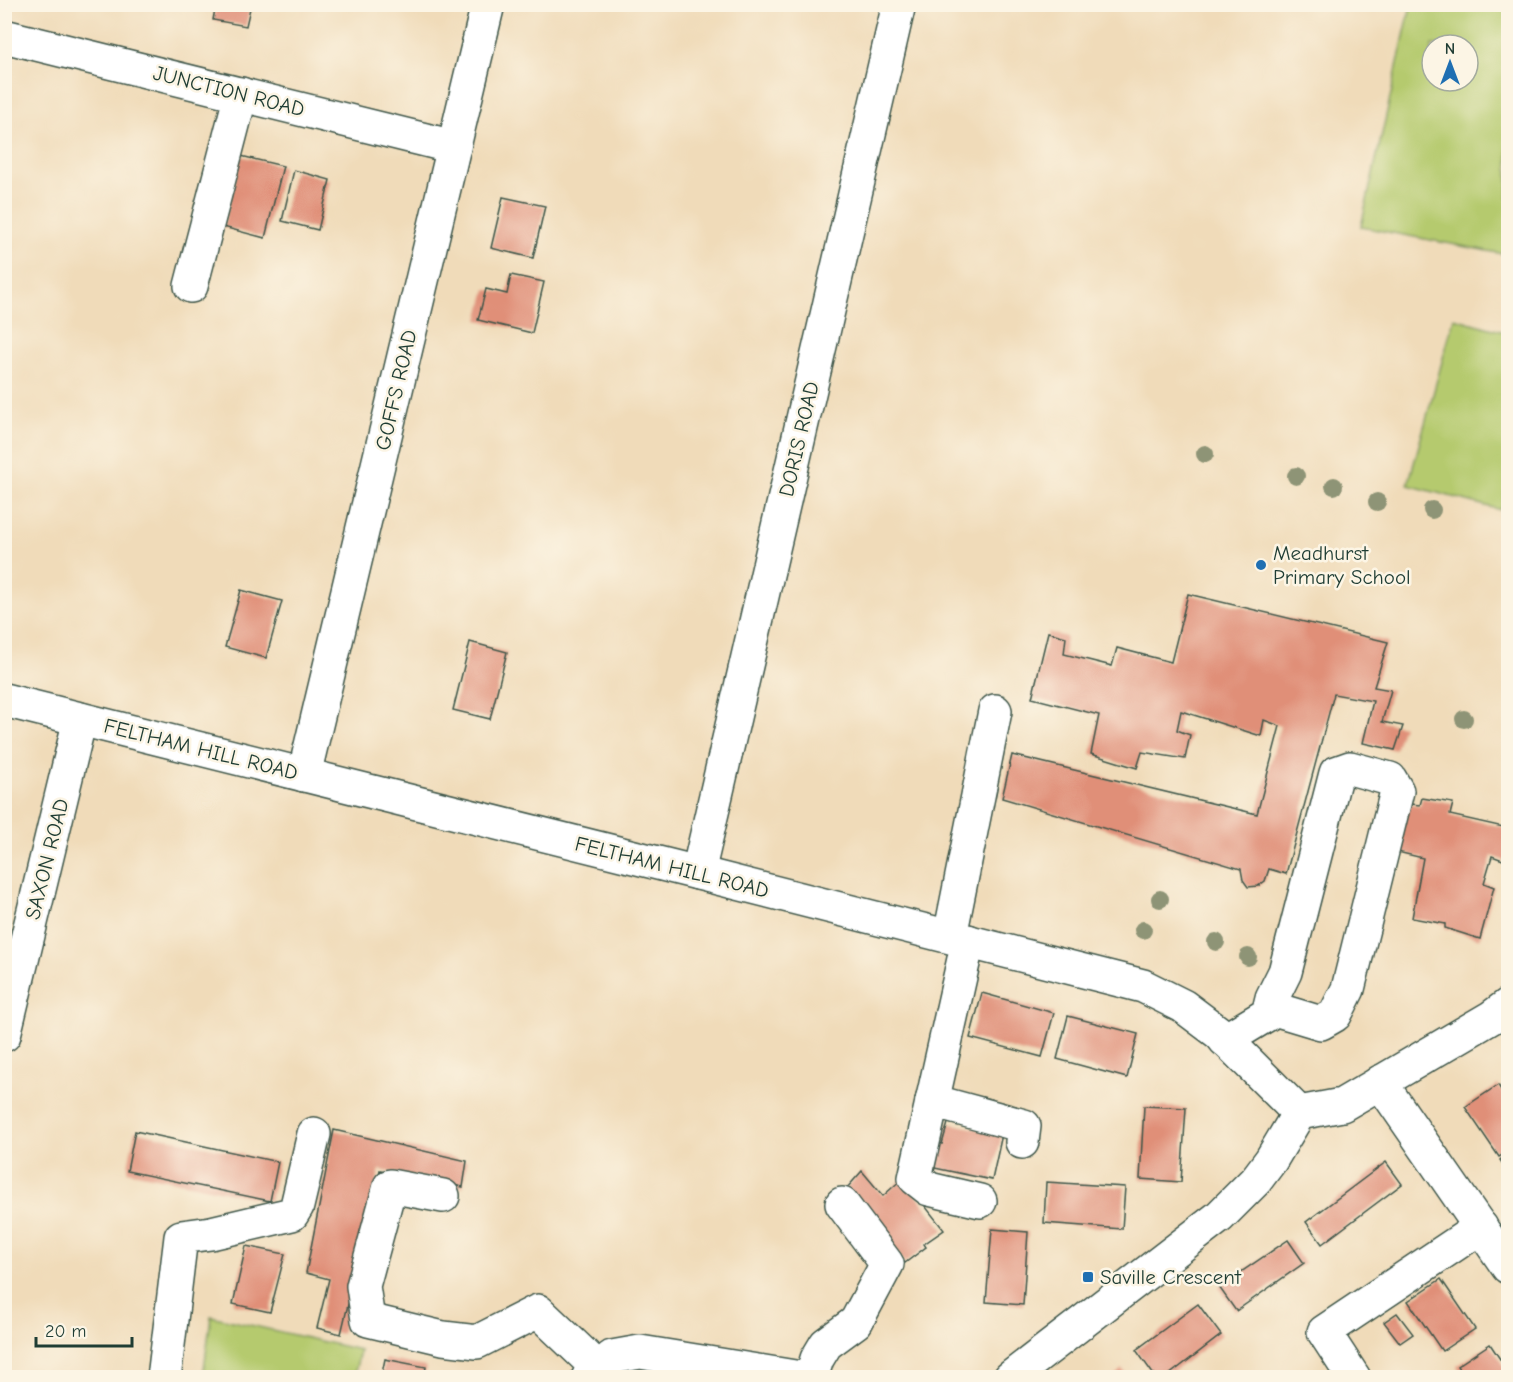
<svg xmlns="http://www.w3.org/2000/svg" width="1513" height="1382" viewBox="0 0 1513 1382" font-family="'Comic Neue',sans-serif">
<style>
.green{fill:#b5ca6e;stroke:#6a8451;stroke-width:1.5;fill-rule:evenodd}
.building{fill:#e08f78}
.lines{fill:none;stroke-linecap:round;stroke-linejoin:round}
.minor-casing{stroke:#3e5548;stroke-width:36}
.minor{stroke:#fff;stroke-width:33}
.tree{fill:#8e9476}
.poi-dot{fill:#1f6fb2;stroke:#fcf5e5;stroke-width:2}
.labels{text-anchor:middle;stroke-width:5;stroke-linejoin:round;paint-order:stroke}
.street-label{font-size:21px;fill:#1f3d34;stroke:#fcf5e5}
.poi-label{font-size:21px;fill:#1f3d34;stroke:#fcf5e5;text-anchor:start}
</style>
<rect width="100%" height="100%" fill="#fcf5e5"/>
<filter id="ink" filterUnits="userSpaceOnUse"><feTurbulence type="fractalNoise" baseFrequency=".0167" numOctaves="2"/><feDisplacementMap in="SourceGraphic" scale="12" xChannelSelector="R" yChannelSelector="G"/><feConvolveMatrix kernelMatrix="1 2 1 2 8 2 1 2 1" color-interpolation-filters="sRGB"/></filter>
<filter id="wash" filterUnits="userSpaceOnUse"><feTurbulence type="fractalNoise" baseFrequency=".008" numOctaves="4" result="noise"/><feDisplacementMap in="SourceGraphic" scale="24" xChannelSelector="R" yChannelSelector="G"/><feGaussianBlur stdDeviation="1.35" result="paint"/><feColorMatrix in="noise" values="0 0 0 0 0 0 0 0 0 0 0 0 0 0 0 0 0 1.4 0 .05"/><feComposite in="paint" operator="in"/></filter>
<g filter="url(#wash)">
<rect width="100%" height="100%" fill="#f0dbb9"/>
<g class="green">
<path d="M1491,5L1508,8V233L1504,254L1361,227L1411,5ZM1432,45H1468V81H1432Z"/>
<path d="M1454,318L1508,333V481L1501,510L1408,485Z"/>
<path d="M211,1316L360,1350L354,1377H203Z"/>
</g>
<g id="blocks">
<g class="building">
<path d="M216,4H251L246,26L213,20Z"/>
<path d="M241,156L283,166L265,238L223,227Z"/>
<path d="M294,170L330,180L318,230L282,221Z"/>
<path d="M503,197L545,206L533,258L491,248Z"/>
<path d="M511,275L544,282L532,333L478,320L486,289L507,294Z"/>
<path d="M241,590L282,601L266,658L225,647Z"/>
<path d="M1188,594L1388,642L1374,687L1391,690L1382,722L1403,726L1395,750L1363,743L1373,701L1334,694L1286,874L1269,869L1265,881L1258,886L1248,887L1243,880L1241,869L1002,798L1012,755L1257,814L1280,726L1264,720L1261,736L1181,711L1177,730L1190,735L1185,759L1142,752L1137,768L1091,754L1099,715L1032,698L1048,632L1066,637L1064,654L1112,666L1117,648L1171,662Z"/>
<path d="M470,642L507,652L490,719L453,710Z"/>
<path d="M1422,798L1453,803L1450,815L1508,828V862L1492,856L1484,883L1494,887L1480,939L1445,928V924L1412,918L1423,858L1389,850L1401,803L1420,805Z"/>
<path d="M982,993L1054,1013L1042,1057L970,1038Z"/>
<path d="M1068,1016L1138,1034L1127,1078L1057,1059Z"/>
<path d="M1498,1085L1508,1101V1151L1499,1157L1465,1107Z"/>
<path d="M1144,1106L1186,1108L1181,1182L1140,1179Z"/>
<path d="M948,1123L1002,1134L992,1180L925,1166L931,1141L942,1144Z"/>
<path d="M334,1130L467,1161L463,1187L380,1170L341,1334L317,1328L329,1279L306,1273Z"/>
<path d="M135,1131L278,1162L270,1201L127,1171Z"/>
<path d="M1508,1154V1172L1500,1160Z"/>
<path d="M1386,1162L1402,1184L1322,1244L1306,1222Z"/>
<path d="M862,1171L883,1196L903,1178L944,1230L924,1244L926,1247L905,1263L846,1189Z"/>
<path d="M1046,1182L1125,1187L1122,1229L1044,1223Z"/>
<path d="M992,1229L1028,1232L1023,1305L986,1302Z"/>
<path d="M1288,1240L1304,1263L1236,1311L1219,1287Z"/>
<path d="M246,1246L285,1254L270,1312L233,1304Z"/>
<path d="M1441,1279L1475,1329L1442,1351L1408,1301Z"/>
<path d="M1198,1304L1221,1335L1165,1378H1156L1136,1350Z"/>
<path d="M1397,1313L1413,1334L1400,1343L1384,1322Z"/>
<path d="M1490,1344L1508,1371V1378H1465L1457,1366Z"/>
<path d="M385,1359L426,1367L424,1378H381Z"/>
<path d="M1122,1369L1129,1378H1112Z"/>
</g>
</g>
</g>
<g filter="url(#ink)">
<use href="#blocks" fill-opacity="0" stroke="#3e5548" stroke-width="1.5"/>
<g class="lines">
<defs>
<g id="minor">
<path d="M4,36L454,147"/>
<path d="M191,286L241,94"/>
<path d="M4,700L698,873L1143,986L1183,1006L1219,1033L1299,1113"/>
<path d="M304,775L488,4"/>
<path d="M698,873L899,4"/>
<path d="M950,936L995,711"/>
<path d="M968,941L915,1178L929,1189L980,1201"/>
<path d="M4,1035L80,719"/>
<path d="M1225,1040L1268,1014L1272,998L1285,972L1336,773L1350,768L1390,779L1397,791L1348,989L1335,1015L1321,1023L1281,1011L1272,998"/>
<path d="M1380,1082L1508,1267"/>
<path d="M932,1101L1024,1126L1022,1142"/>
<path d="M443,1196L390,1186L363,1286L368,1320L443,1338L477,1342L538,1311L599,1369"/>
<path d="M164,1378L181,1237L211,1233L292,1214L297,1206L314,1134"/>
<path d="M588,1378L612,1357L640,1352L801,1378"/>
<path d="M811,1378L817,1359L826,1344L856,1322L887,1264L842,1204"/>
<path d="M1010,1378L1219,1217L1256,1180L1271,1160L1299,1113L1342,1105L1492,1017L1508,1005"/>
<path d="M1354,1378L1324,1332L1481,1227"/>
</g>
</defs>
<use href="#minor" class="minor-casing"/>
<use href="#minor" class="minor"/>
</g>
<g class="tree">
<circle cx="1205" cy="454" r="9"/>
<circle cx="1296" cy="476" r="9"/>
<circle cx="1334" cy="486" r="9"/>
<circle cx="1377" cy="502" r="9"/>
<circle cx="1432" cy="510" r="9"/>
<circle cx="1464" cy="719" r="9"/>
<circle cx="1160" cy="899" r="9"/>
<circle cx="1143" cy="930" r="9"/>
<circle cx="1216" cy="942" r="9"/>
<circle cx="1248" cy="957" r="9"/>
</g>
</g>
<g class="poi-dot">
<circle cx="1261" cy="565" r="6"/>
<rect x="1082" y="1271" width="12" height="12" rx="3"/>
</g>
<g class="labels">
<g class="street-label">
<text transform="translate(229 91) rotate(14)" y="7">JUNCTION ROAD</text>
<text transform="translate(396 390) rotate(-77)" y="7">GOFFS ROAD</text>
<text transform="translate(799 439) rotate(-77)" y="7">DORIS ROAD</text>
<text transform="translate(201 749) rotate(14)" y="7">FELTHAM HILL ROAD</text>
<text transform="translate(47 859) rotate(-76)" y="7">SAXON ROAD</text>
<text transform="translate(672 867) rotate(14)" y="7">FELTHAM HILL ROAD</text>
</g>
<g class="poi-label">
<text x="1273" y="560">Meadhurst<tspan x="1273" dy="24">Primary School</tspan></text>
<text x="1100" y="1284">Saville Crescent</text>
</g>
</g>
<rect width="1513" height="1382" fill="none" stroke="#fcf5e5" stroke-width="24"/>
<g transform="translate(1450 63)"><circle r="28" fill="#fcf5e5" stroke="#a4ab9e" stroke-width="1.5"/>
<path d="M0-4.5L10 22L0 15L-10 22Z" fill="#1f6fb2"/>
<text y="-9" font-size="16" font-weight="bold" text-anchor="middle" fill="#1f3d34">N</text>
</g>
<path d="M36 1337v9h96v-9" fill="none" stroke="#1f3d34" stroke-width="3"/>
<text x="45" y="1337" font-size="18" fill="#1f3d34" stroke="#fcf5e5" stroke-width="4.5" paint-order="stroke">20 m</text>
</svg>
